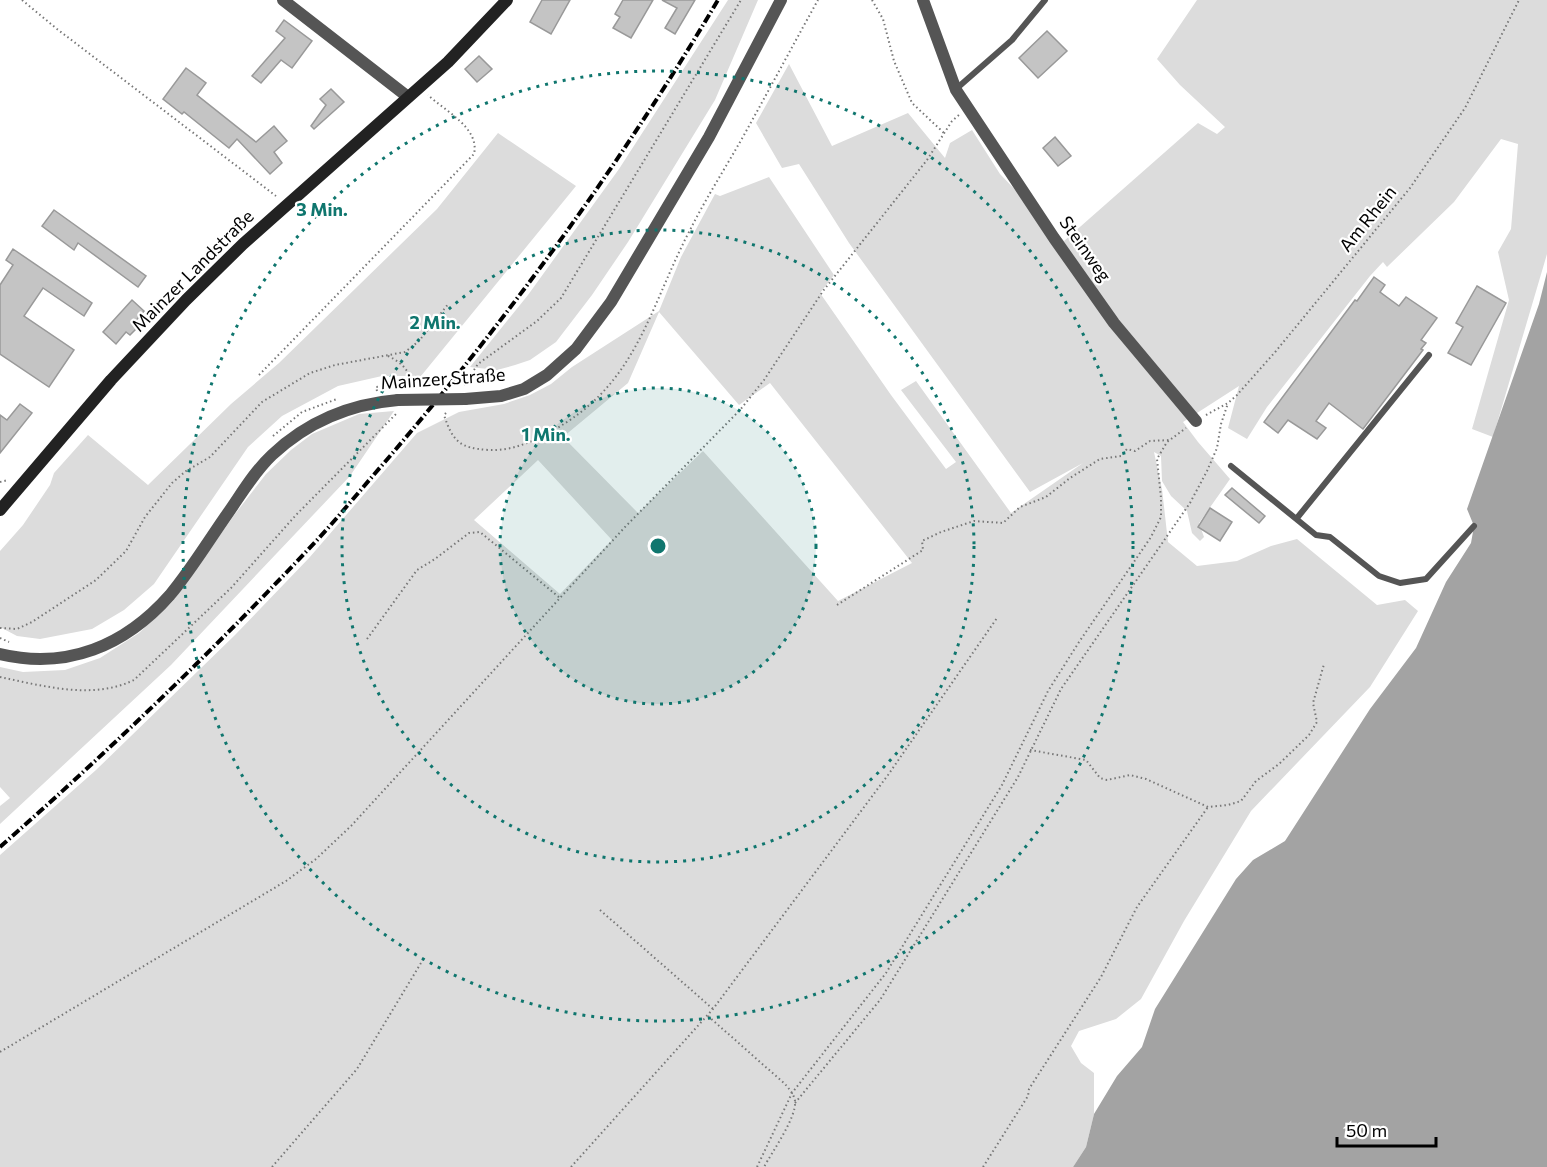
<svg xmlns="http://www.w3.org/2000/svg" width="1547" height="1167" viewBox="0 0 1547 1167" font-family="Commissioner,sans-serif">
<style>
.green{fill:#dcdcdc;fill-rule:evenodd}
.water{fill:#a3a3a3}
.building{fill:#c4c4c4;stroke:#999;stroke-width:1.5}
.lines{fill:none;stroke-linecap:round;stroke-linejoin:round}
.path{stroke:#777;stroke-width:2;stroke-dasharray:1.5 3;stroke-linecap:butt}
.service{stroke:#555;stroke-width:6}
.minor{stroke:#555;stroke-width:12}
.secondary{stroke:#222;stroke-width:12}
.rail{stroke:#000;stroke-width:4;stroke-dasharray:9 3 1.5 3;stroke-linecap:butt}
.minor-bridge{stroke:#555;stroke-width:12}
.ring{fill:none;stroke:#0f766e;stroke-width:3;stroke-dasharray:3 6}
.labels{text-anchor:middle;stroke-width:4.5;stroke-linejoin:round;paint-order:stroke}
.street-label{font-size:18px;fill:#000;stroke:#fff}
.centre{fill:#0f766e;stroke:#fff;stroke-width:3}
.ring-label{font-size:18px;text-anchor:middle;font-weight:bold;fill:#0f766e;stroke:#fff;stroke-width:4.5;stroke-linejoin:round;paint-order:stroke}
</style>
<rect width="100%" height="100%" fill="#fff"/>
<g class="green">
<path d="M728,0H758L715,100L628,242L592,295L556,342L530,360L515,365L497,370L470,367L528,295L619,169Z"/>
<path d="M1197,0H1547V254L1493,437L1472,429L1509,300L1498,252L1511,229L1518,144L1501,139L1454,202L1387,267L1383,262L1370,276L1267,407L1247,439L1228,428L1239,386L1183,422L1198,442L1230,479L1199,523L1204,537L1200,541L1192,533L1187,511L1171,496L1162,481L1161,456L1154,452L1162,489L1168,542L1197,566L1237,561L1271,546L1297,539L1377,605L1405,600L1418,611L1370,687L1251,811L1184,921L1141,999L1116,1019L1079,1031L1071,1046L1081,1063L1094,1073V1114L1086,1147L1073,1167H0V855L96,770L235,635L309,558L417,433L459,412L504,404L530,395L551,384L572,367L659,311L681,257L715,194L720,196L769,177L834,275L820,293L891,395L946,469L956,462L901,390L916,381L1011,513L1083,463L1030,492L849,243L799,164L782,168L756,123L789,64L832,146L908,113L945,158L950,143L972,130L1000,174L1064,241L1198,123L1217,134L1225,127L1180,85L1157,59ZM659,312L739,405L770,383L912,563L838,601L703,451L638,513L563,437L628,383ZM538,460L612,540L560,594L474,520Z"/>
<path d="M498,133L576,186L421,376H382L338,386L282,416L248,447L154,584L124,610L92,629L40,639L17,636L0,627V551L23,525L50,485L54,473L88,435L148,485L231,404L279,363L437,209Z"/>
<path d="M394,411L350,476L171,665L0,824V806L10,798L0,787V667L23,672L65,670L100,658L139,633L173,601L235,514L266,474L291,450L312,434L359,414Z"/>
</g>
<path class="water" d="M1547,272V1167H1073L1086,1147L1094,1114L1117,1076L1142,1047L1155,1009L1236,879L1253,860L1285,841L1370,709L1416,648L1446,582L1471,543L1474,526L1467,509L1539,304Z"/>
<g class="building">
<path d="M542,0H570L551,34L530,22Z"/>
<path d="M623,0H653L631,38L613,28L620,17L615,14Z"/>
<path d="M662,0H695L675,34L665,28L677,8Z"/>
<path d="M284,20L312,41L292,68L281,60L261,83L252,76L285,38L276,31Z"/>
<path d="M1047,31L1067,51L1038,78L1019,58Z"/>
<path d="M479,56L492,69L477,82L465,69Z"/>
<path d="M186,68L206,83L197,95L256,142L274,126L287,141L274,152L282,163L270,174L237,139L229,148L184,112L182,114L163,99Z"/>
<path d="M331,89L344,102L314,129L311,126L326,105L320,99Z"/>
<path d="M1055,137L1071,156L1058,166L1043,148Z"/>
<path d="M54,210L146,276L138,287L78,243L74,250L42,226Z"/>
<path d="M13,249L92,303L84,316L43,288L24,316L74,350L49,387L0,354V285L13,265L6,260Z"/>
<path d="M1374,277L1385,285L1380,292L1399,306L1406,297L1437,318L1421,340L1426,343L1421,349L1423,350L1363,429L1329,403L1316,421L1326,428L1317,439L1288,420L1278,433L1264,422L1355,300L1357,301Z"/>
<path d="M1477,286L1506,303L1471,365L1448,353L1463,327L1456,323Z"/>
<path d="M132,300L144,311L134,323L138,327L130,335L126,332L116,344L103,332Z"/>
<path d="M20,404L32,413L0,453V415L7,420Z"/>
<path d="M1232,488L1265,516L1259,523L1225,495Z"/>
<path d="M1210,508L1232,522L1220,541L1198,527Z"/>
</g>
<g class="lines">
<g class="path">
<path d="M22,0L57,29L276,196"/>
<path d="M872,0L883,19L894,61L912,103L944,133"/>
<path d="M388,356C401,362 414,373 409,388"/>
<path d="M259,375L474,154C480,128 445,111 428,95"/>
<path d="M464,385L478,364L537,321L561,298L741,0"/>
<path d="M377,391L376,387L411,384"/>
<path d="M446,413L444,415C453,442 460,448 488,450C511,451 529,443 548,433C637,387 648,310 690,230C706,198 726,167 744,135C769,90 793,45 818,0"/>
<path d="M1206,415L1228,403L1237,395L1276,351L1410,188L1465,108L1519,0"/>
<path d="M273,436L302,412L337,399"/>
<path d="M0,482L8,480"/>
<path d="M837,605L923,550L922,541L941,532L974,521L1003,523L1020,507L1046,497L1070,478L1100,459L1121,456L1127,449L1135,451L1150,441L1170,440"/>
<path d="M0,628L17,629L32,622L96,580L126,551L145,517L172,483L186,471L210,457L262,402L310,373L335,365L405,352L419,341L449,303"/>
<path d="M0,638L9,642"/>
<path d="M367,639L417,570L435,559L469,533L480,532L560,598"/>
<path d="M0,677C43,686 93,700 134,680L231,588L296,515L398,412"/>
<path d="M1030,750L1086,760L1100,778L1107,780L1130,775L1146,779L1208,807L1228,805L1241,801L1256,781L1279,764L1309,735L1317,722L1313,703L1324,664"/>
<path d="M600,910L713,1009"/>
<path d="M708,1016L785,1084C789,1089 794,1094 795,1101C797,1117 772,1152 764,1167"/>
<path d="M0,1052L286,881L316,859L351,826L625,527L740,410L764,380L823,291L927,160L952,121L959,115"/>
<path d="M795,1103L880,1000L1018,777L1061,689L1190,503L1207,471L1217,448L1221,424L1228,403"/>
<path d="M272,1167L357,1069L424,958"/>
<path d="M571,1167L713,1009L888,775L997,618"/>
<path d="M757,1167L792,1093L886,973L1002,785L1048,691L1079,642L1151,537L1161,517V498L1157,459L1167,442L1186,428"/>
<path d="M983,1167L1028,1096L1029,1089L1101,977L1137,907L1208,807"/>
</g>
<g class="service">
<path d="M956,89L1012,40L1045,0"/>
<path d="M1231,466L1316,535L1330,537L1379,576L1400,583L1426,579L1474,526"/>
<path d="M1297,518L1429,355"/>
</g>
<g class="minor">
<path d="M283,0L408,97"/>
<path d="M923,0L956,90L1054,238L1114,323L1196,421"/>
<path d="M465,399L501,396L524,389L547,375L576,349L611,302L709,137L781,0"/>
<path d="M0,654C67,670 125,646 170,595C191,570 209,540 228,513C242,493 254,472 272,455C307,422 350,404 398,400"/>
</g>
<path class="secondary" d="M0,510L111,380L186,300L243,244L448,62L507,0"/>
<path class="rail" d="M0,847C111,749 217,647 318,539C341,514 362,488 384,463C508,319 621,164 718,0"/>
<path class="minor-bridge" d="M398,400L465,399"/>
</g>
<circle cx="658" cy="546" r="158" fill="#0f766e" fill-opacity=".12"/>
<g class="ring">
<circle cx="658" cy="546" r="158"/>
<circle cx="658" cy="546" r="316"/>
<circle cx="658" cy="546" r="475"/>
</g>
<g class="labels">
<g class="street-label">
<text transform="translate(1368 219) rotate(-51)" y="6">Am Rhein</text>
<text transform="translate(1085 249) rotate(55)" y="6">Steinweg</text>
<text transform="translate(193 271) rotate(-45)" y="6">Mainzer Landstraße</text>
<text transform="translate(443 379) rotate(-4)" y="6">Mainzer Straße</text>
</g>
</g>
<circle cx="658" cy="546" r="9" class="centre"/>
<g class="ring-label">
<text x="322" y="216">3 Min.</text>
<text x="435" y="329">2 Min.</text>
<text x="546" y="441">1 Min.</text>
</g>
<path d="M1337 1137v9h99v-9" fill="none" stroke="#000000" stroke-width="3"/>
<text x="1346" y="1137" font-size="18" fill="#000000" stroke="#ffffff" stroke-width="4.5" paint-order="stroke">50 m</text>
</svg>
